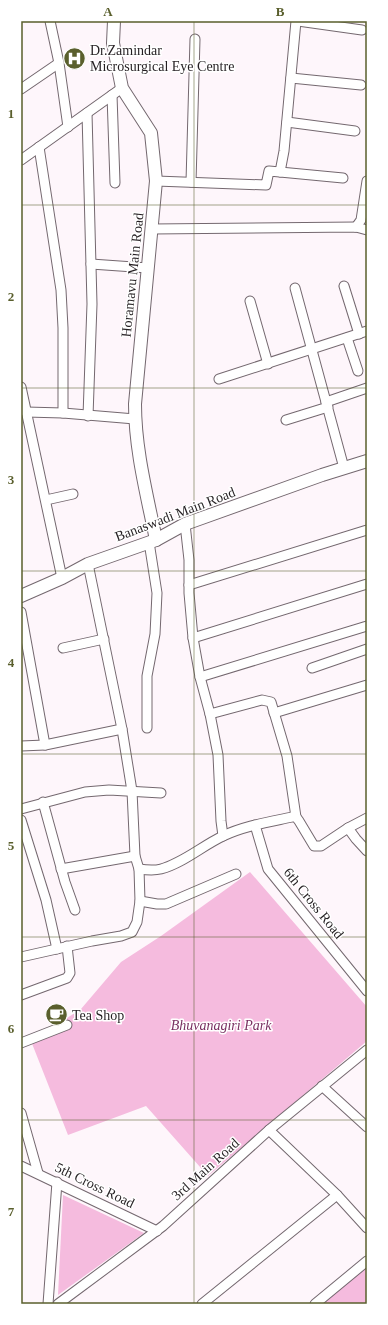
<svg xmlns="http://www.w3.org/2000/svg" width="388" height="1325" viewBox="0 0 388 1325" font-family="Georgia,serif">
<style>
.green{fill:#f5bbde}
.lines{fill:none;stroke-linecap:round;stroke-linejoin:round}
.street-casing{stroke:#74686f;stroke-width:11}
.secondary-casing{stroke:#74686f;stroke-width:14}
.street{stroke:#fff;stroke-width:9}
.secondary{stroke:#fff;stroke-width:12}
.grid{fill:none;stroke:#5a5f2d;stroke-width:1;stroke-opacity:0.55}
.labels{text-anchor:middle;stroke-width:3;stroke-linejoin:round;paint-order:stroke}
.poi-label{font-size:14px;fill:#241f22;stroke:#fff;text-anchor:start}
.street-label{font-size:14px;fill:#241f22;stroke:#fff}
.park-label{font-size:14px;font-style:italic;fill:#792f61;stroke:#fff}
.neatline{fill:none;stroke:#5a5f2d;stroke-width:1.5}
.grid-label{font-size:13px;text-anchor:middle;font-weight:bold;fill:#5a5f2d}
</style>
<rect width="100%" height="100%" fill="#fef6fb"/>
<g class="green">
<path d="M250,872L367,1007V1041L208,1176L146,1106L68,1135L31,1041L81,1009L121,962L161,936Z"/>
<path d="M63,1195L144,1233L58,1295Z"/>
<path d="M367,1266V1304H322Z"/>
</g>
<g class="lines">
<defs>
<g id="street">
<path d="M50,21L59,63L68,127"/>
<path d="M298,21L362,30"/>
<path d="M291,78L361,85"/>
<path d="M21,89L59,63"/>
<path d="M112,95L115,183"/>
<path d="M87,113L92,304L88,416"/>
<path d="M287,122L355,131"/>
<path d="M39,147L61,290L63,328V413"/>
<path d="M21,160L122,88"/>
<path d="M280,172L343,178"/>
<path d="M156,181L266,185L269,171L280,172L284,151L296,21"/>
<path d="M191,182L195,39"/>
<path d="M356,227L361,220L367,181"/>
<path d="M152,229L356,227L367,230"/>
<path d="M91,264L148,268"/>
<path d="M344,286L359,334"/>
<path d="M295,288L344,468"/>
<path d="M250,301L268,364"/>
<path d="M347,338L358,371"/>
<path d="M219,379L367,331"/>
<path d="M21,387L62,578"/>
<path d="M326,402L367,388"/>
<path d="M26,412L63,413L135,419"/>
<path d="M286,420L328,407"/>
<path d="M46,500L73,494"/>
<path d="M185,524L189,560V593L193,638L200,677L210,714L218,755L221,821L223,836"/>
<path d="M189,585L367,530"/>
<path d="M21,612L45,745"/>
<path d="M193,638L367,584"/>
<path d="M63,648L104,639"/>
<path d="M312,668L367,649"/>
<path d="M200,677L367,626"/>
<path d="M274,713L367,685"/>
<path d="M210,714L262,700L271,702L287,756L296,817"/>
<path d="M147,728V676L155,634L157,593L149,542"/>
<path d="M21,746L45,745L122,729"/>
<path d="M43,802L65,882L75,910"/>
<path d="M21,809L85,792L109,790L161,793"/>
<path d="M21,820L46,900L57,949"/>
<path d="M255,825L268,869L367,991"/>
<path d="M348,828L367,818"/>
<path d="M61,869L135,856"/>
<path d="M139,869C146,870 153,871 161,869C183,863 202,846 223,836C244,826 269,822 292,817H296L299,821L314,846H321L348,828L356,839L367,851"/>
<path d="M140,901L157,904H166L236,874"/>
<path d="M21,957L92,941L121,936L132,932L137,922L140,901L139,869L135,856L132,791L122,729L88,564"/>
<path d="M21,995L67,978L70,973L67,946"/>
<path d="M21,1043L67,1025"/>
<path d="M322,1086L367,1127"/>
<path d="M21,1113L38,1173"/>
<path d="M269,1130L337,1195L367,1228"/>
<path d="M21,1166L157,1231"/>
<path d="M48,1304L57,1182"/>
<path d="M58,1304L163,1226L269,1130L367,1050"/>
<path d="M202,1304L337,1195"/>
<path d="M315,1304L367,1261"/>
</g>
<g id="secondary">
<path d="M114,21L113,43L122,88L151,133L156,181L135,404C135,450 147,495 156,540"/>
<path d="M21,596L62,578L88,564L156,540L185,524L322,475L367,461"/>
</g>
</defs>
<use href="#street" class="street-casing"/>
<use href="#secondary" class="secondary-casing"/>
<use href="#street" class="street"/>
<use href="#secondary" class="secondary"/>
</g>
<path class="grid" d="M194,21V1304M21,205H367M21,388H367M21,571H367M21,754H367M21,937H367M21,1120H367"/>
<defs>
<symbol id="hospital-disc" viewBox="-11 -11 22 22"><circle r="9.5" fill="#5a5f2d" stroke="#fff"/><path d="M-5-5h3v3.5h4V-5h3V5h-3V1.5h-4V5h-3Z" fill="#fff"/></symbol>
<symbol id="cafe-disc" viewBox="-11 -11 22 22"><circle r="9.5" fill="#5a5f2d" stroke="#fff"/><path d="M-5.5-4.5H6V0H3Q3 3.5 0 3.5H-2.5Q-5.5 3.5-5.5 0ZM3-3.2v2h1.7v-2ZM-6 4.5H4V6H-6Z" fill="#fff"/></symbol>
</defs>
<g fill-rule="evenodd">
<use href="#hospital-disc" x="62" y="46" width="25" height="25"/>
<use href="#cafe-disc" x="44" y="1002" width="25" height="25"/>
</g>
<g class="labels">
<g class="poi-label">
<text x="90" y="55">Dr.Zamindar<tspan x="90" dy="16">Microsurgical Eye Centre</tspan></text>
<text x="72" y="1020">Tea Shop</text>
</g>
<g class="street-label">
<text transform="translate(132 275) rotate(-84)" y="5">Horamavu Main Road</text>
<text transform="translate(175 514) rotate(-21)" y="5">Banaswadi Main Road</text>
<text transform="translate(314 903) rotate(51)" y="5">6th Cross Road</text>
<text transform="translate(205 1169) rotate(-42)" y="5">3rd Main Road</text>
<text transform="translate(95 1185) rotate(26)" y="5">5th Cross Road</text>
</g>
<g class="park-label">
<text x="221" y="1030">Bhuvanagiri Park</text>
</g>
</g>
<rect width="388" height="1325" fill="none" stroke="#ffffff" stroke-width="44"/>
<rect x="22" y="22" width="344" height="1281" class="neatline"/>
<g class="grid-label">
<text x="108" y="16">A</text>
<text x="280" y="16">B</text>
<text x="11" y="118">1</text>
<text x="11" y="301">2</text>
<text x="11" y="484">3</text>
<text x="11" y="667">4</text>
<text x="11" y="850">5</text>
<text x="11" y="1033">6</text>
<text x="11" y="1216">7</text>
</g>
</svg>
